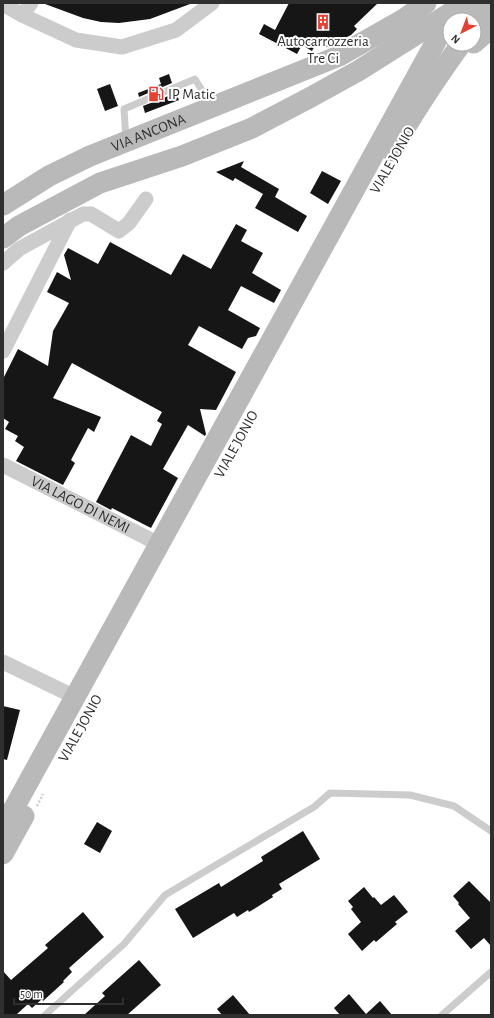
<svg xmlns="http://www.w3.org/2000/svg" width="494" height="1018" viewBox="0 0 494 1018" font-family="'Alegreya Sans',sans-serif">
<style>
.building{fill:#161616}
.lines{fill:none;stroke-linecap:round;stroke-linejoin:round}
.path{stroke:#ccc;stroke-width:2.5;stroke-dasharray:2 2;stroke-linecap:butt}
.lane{stroke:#ccc;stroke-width:7}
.street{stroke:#ccc;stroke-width:15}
.secondary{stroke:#b9b9b9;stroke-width:21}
.secondary-bridge{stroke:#b9b9b9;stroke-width:21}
.labels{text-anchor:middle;stroke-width:4;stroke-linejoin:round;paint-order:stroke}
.poi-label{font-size:15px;fill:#2f2f2f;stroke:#fff}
.street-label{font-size:15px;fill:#2f2f2f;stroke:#fff}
</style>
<rect width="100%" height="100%" fill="#fff"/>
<g class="building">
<path d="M45,3H189L190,4L150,19L119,23L101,22L83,18L45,4Z"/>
<path d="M289,3H378L354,26L357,29L351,35L327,47L317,42L312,51L302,45L297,54L259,34L264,24L275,30Z"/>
<path d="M169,74L172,83L139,97L138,93L161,84L159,78Z"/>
<path d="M110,84L118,106L105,111L97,89Z"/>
<path d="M176,93L179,100L145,113L143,106Z"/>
<path d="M244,161L241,167L279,189L275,197L307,216L298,232L255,208L263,194L235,178L233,181L216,172Z"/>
<path d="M322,171L341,181L328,204L310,193Z"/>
<path d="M236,224L247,230L241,241L263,253L252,273L281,290L274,303L241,286L228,310L260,328L256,336L248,338L242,349L199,326L188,345L236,372L216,410L200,409L206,434L205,436L188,425L163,469L178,478L151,528L112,508L111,510L96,502L131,435L151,446L162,424L157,421L162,412L72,363L53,398L101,417L94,432L88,428L71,460L75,463L63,485L16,461L24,447L15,441L18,436L5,429L9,422L3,418V379L18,349L48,366L53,331L69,303L47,292L57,272L71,280L64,255L68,248L98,264L110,242L171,275L183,254L211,269Z"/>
<path d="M3,706L20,710L7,760L3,759Z"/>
<path d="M97,822L112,831L100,853L84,844Z"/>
<path d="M303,831L320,859L279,884L282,889L272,895L273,897L249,912L248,910L237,917L234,913L193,938L175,909L219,883L221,887L263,861L261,857Z"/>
<path d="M469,881L491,903V946L484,938L471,949L455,931L470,918L458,904L459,903L453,896Z"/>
<path d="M364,887L373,898L374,897L381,905L394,895L408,912L395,922L397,924L376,942L374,940L362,951L348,934L361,922L351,909L353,907L348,901Z"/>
<path d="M83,912L104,937L69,968L72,972L63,981L64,982L43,1001L42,999L32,1008L28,1004L16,1015H3V971L11,980L48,948L45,945Z"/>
<path d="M139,960L161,985L127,1015H84L105,996L102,993Z"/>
<path d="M349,994L366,1014L380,1001L392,1015H340L334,1008Z"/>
<path d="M233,995L250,1015H222L217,1009Z"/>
</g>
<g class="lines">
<path class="path" d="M37,806L43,794"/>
<g class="lane">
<path d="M126,140L124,109L195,79L211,105"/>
<path d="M45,1015L124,944L165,895L314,807L330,793L410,795L454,806L491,831"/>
<path d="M442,1015L491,972"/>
</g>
<g class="street">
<path d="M3,4L22,15L76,40L122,47L176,30L212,3"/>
<path d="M22,15L31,3"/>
<path d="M3,263L19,249L83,214H91L119,231L129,223L146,199"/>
<path d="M3,351L70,220"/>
<path id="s1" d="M3,465L159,544"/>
<path d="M3,662L75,697"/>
</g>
<g class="secondary">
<path d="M474,25L489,3"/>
<path d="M474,43L491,28"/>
<path d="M392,151C412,114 436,79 461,44"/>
<path id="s2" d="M3,205L49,176L90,156L339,56L404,19L426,3"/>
<path d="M3,828L456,5"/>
<path d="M3,854L24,816"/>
</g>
<path class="secondary-bridge" d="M3,238L19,226L100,183L182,156L252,128L311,97L358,71L466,3"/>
</g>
<defs>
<symbol id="building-bare" viewBox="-9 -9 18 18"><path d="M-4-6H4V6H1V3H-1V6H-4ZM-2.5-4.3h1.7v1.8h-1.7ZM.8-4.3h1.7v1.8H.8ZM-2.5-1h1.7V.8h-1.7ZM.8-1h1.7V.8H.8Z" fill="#e83f30" stroke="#fff" stroke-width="2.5" paint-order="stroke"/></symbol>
<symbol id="fuel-bare" viewBox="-9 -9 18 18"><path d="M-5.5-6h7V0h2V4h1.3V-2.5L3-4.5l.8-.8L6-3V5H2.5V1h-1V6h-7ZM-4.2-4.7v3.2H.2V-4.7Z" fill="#e83f30" stroke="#fff" stroke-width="2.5" paint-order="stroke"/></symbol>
</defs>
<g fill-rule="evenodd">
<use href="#building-bare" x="312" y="11" width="22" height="22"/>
<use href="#fuel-bare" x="145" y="83" width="22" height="22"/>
</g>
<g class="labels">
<g class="poi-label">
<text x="323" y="46">Autocarrozzeria<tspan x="323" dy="17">Tre Ci</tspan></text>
<text x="168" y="99" text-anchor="start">IP Matic</text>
</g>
<g class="street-label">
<text dy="5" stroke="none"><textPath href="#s2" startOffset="163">VIA ANCONA</textPath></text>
<text transform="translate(392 160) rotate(-60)" y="5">VIALE JONIO</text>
<text transform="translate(236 444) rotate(-61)" y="5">VIALE JONIO</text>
<text dy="5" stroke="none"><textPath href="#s1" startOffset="87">VIA LAGO DI NEMI</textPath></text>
<text transform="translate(80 728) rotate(-61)" y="5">VIALE JONIO</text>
</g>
</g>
<rect width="494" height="1018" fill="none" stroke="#2f2f2f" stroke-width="8"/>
<g transform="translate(462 32) rotate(222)"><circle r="19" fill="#ffffff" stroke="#acacac"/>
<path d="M0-3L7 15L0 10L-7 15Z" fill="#e83f30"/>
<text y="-6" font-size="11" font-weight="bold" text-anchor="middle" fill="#2f2f2f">N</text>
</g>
<path d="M14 998v6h109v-6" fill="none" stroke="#2f2f2f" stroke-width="2"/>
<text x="20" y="998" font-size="12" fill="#2f2f2f" stroke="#ffffff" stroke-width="3" paint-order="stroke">50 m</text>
</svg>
